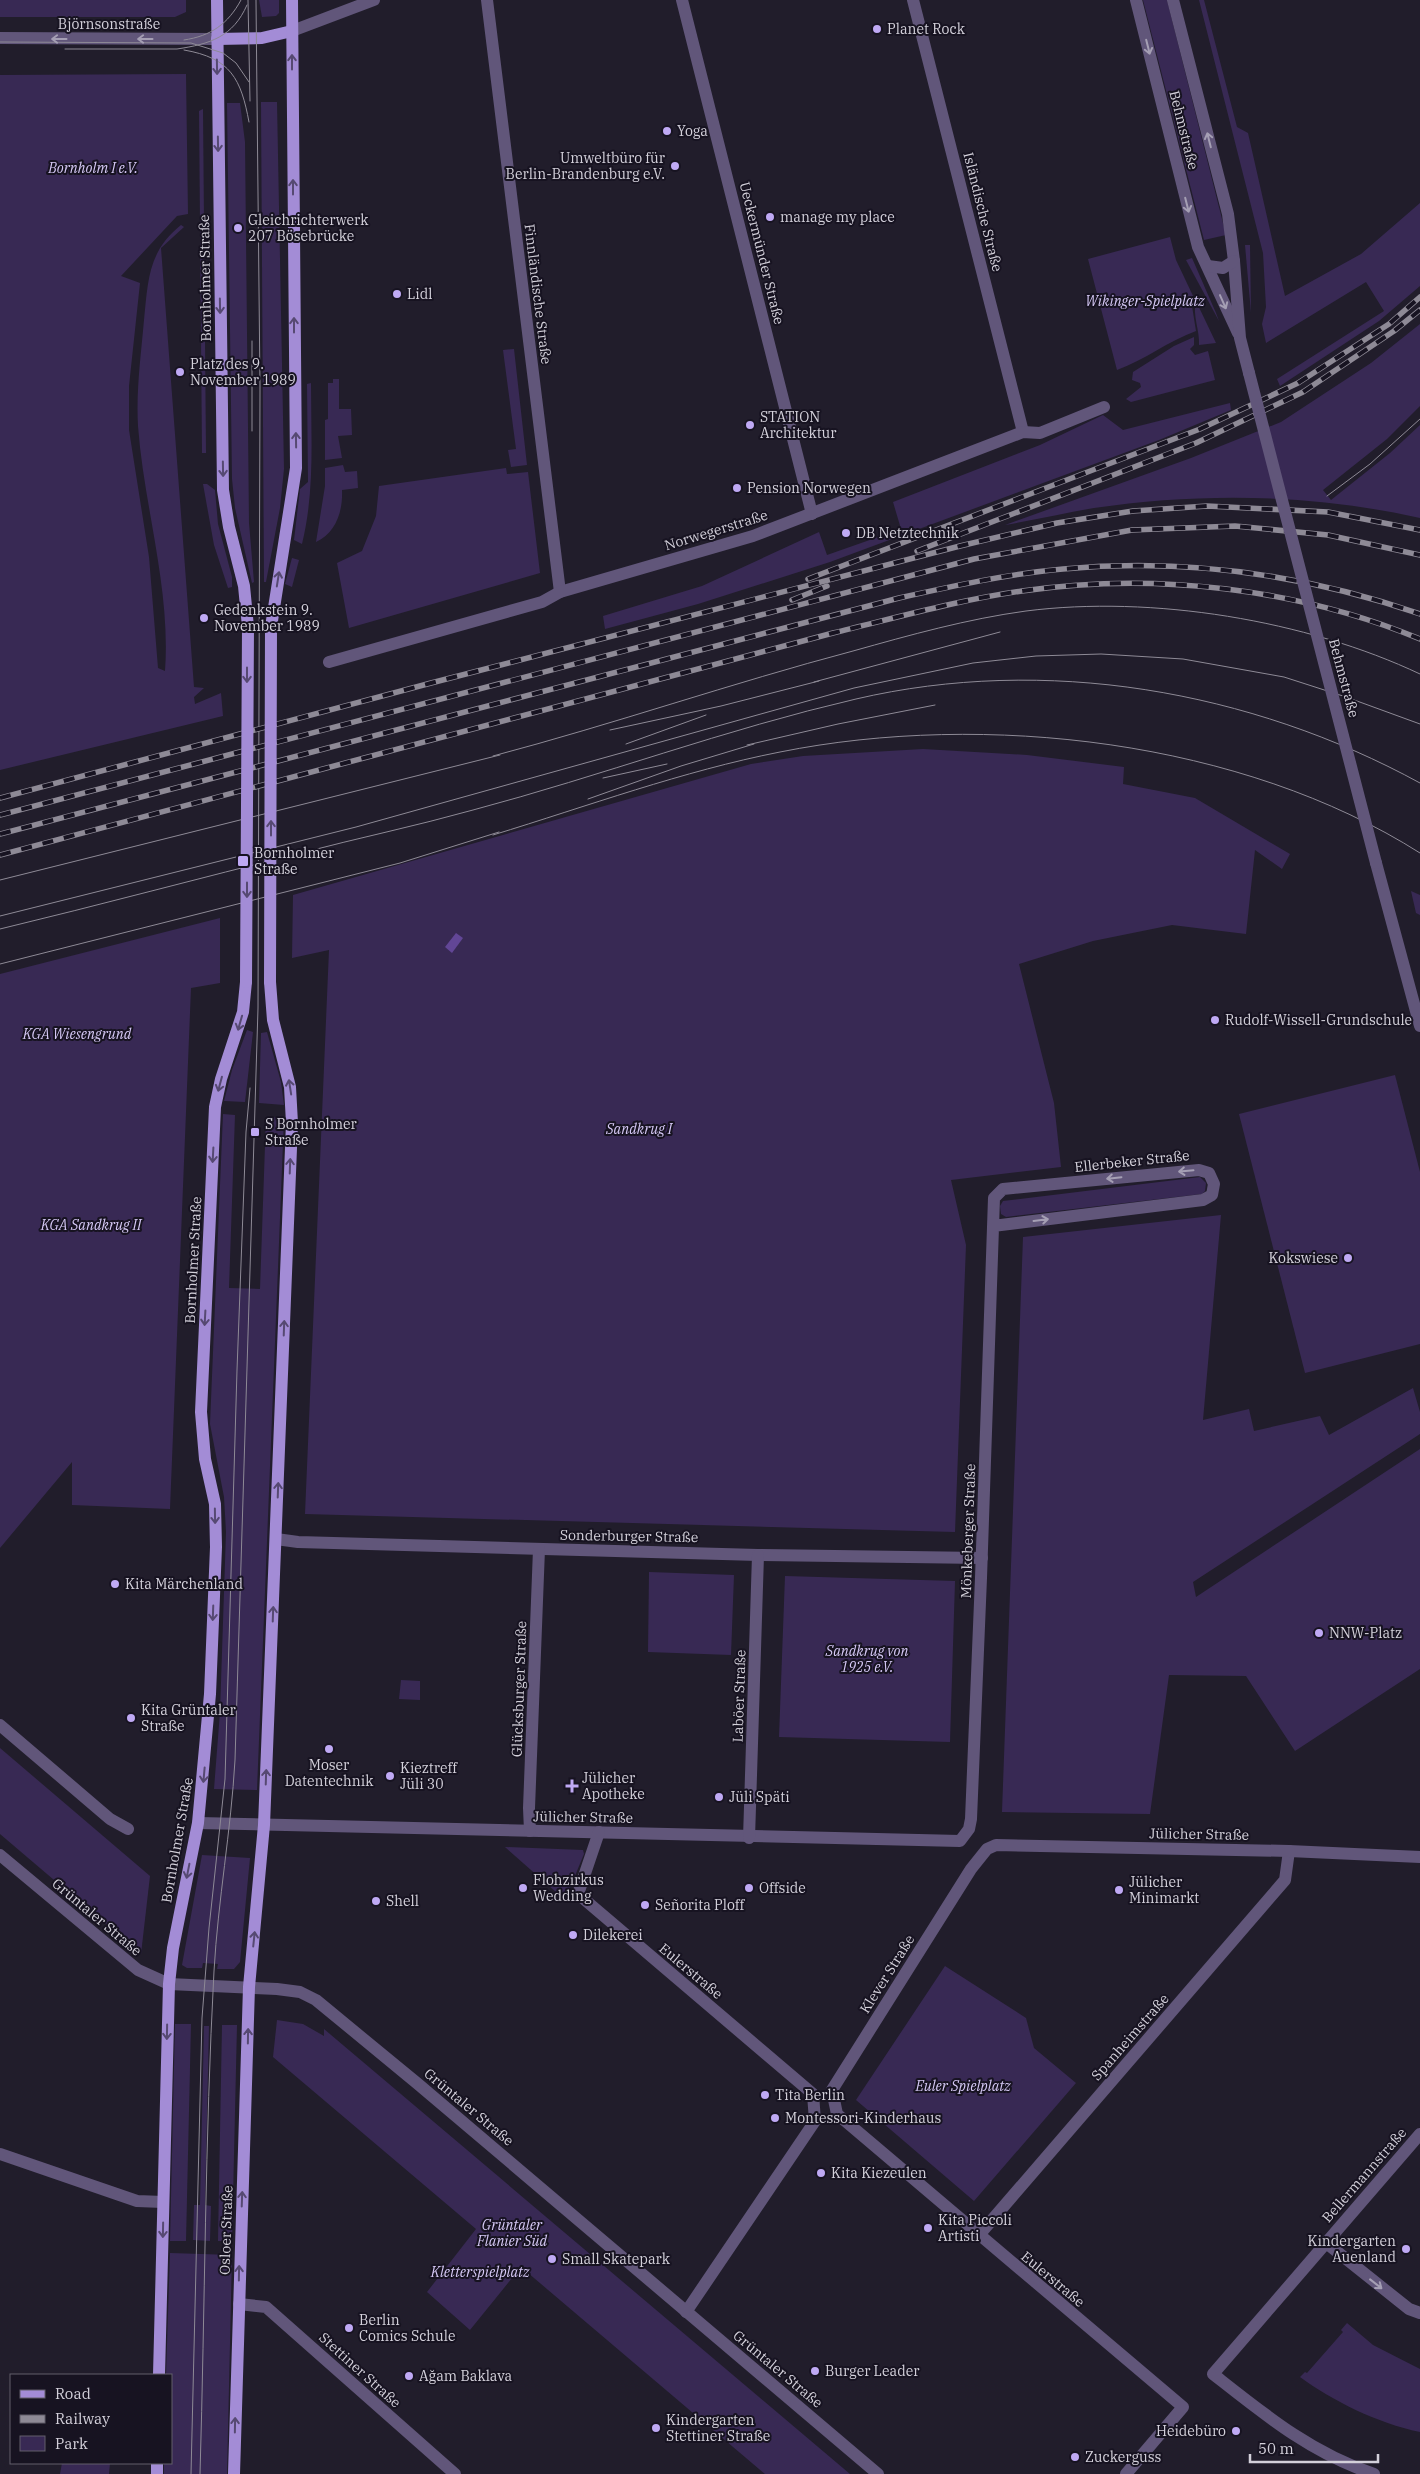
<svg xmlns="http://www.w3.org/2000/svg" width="1420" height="2474" viewBox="0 0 1420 2474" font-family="'IBM Plex Serif',serif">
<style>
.green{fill:#382954}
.water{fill:#624696}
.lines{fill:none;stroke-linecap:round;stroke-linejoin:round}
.minor{stroke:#61567a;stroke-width:12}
.tertiary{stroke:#61567a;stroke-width:12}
.primary{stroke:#a38cd6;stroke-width:12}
.tram{stroke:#8e8a96;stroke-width:1}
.rail-casing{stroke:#8e8a96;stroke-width:5.5}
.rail{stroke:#171321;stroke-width:4;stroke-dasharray:11;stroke-linecap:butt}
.tertiary-bridge{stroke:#61567a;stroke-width:12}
.primary-bridge{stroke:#a38cd6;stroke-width:12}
.oneway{stroke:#a59fb4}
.oneway2{stroke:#564972}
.poi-dot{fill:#bfa9f4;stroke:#171321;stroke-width:2}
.labels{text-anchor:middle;stroke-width:4;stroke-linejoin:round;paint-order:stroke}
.street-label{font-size:14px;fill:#d3d0da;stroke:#171321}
.poi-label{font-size:14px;fill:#d3d0da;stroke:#171321;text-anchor:start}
.park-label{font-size:14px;font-style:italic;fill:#d6c9f6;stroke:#171321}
</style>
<rect width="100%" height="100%" fill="#211d2b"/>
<g class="green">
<path d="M0,0H186V12L175,17H0Z"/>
<path d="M259,0H279V13L276,16L262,17Z"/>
<path d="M1143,0H1167L1226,235L1204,240Z"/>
<path d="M1199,0H1204L1237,127L1248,133L1285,296L1361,254L1420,203V286L1379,321L1280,386L1277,379L1384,311L1366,282L1266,343L1262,324L1266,307L1263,253Z"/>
<path d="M186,74L188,214L177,216L121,276L140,283L129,386V430L149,557L158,668L165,671C171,589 144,507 138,426C136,390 141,355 144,320C148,281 148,251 181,225L184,227L161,248L194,687L204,688L194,697L195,704L221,693L223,716L0,770V75Z"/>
<path d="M261,102H277L284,469L280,508L266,582H264Z"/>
<path d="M227,103H240L245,142L249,523L254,582L252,583L235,508L232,479Z"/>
<path d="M203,109L206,453H202L199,111Z"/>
<path d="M1170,237L1176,260L1194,298L1192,306L1196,331C1168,341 1145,360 1117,370L1088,259Z"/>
<path d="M1245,245H1250L1251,313Z"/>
<path d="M1192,258L1216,313L1219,321L1186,260Z"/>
<path d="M1196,301L1216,343L1199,345C1200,331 1192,314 1196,301Z"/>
<path d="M1420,324V406L1387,439L1323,490L1331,500L1390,453L1420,425V518C1313,494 1203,492 1094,508C1064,513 1035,520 1005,525L1191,458L1281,422L1371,363Z"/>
<path d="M1194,337V345L1190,349L1195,355L1208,351L1215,380L1131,402L1126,399L1141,387L1140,383L1132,380L1133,372L1174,346Z"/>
<path d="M514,349L527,465L511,467L508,450L516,449L503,350Z"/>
<path d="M333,379H339V409H351L352,435L338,436L342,458L325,460V420L328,419V383H333Z"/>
<path d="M311,383C311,437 315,491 302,544L294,540L300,489L308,482L307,384Z"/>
<path d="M1230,403L1231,410L1159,440L830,562L698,604L605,629L603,616L702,586L819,532L827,555L901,529L893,502L1040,445L1103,415L1123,430Z"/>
<path d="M343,465L345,472L357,471L358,488L342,490C343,511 336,533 316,542L325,486V468Z"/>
<path d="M506,468L507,474L528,472L540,573L349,628L337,563L362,551L376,516L379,486Z"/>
<path d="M203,484H207L215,490L218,524L232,577V587L228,588L214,545Z"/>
<path d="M292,558L299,560L292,587L285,584Z"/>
<path d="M923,749L1027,755L1124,767L1123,784L1195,798L1290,854L1282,869L1255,850L1246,934L1172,925L1093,941L1019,964L1054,1103L1061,1167L951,1180L966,1245L955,1532L305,1514L329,950L292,958L293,895L751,764L803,756Z"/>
<path d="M1411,891L1420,895V915L1416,913Z"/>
<path d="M220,918V983L191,988L170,1509L72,1505V1462L0,1548V974Z"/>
<path d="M247,1030L253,1032L245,1102L224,1101L232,1070Z"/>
<path d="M267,1032L281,1082L284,1105L259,1103L261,1033Z"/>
<path d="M1395,1075L1420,1172V1344L1305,1373L1239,1114Z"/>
<path d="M223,1114L235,1115L229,1288L260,1289L266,1117L284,1118L257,1790L214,1789L220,1712L226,1532L224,1497L210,1424Z"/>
<path d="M1200,1177L1206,1183L1205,1191L1202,1194L1006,1217L1001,1214L1000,1206L1003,1201Z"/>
<path d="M1221,1215L1203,1420L1249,1409L1254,1431L1320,1416L1329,1435L1413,1388L1420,1412V1434L1193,1582L1196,1597L1420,1449V1669L1295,1751L1246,1676L1169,1675L1150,1814L1002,1812L1023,1237Z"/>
<path d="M649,1572L734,1575L731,1655L648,1652Z"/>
<path d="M785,1576L955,1581L950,1742L779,1737Z"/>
<path d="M401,1680L420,1681V1700L399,1699Z"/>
<path d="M0,1748L150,1876L141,1954L0,1834Z"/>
<path d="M505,1847L583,1850L584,1854L565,1900Z"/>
<path d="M202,1855L250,1858L240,1962L234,1969H217L218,1964L203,1963L202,1968H187L182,1965Z"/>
<path d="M945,1966L1026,2018L1034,2048L1076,2083L974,2201L856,2100Z"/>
<path d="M277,2020L303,2024L324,2036V2029L850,2474H765L521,2267L470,2330L427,2292L476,2229L273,2057Z"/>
<path d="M175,2024H191L186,2241H170Z"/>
<path d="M222,2025H237L232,2241H218Z"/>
<path d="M204,2026H209L205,2205L211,2206L210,2241L193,2240L194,2205H200Z"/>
<path d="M170,2253L232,2255L227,2474H164V2463H171V2375H166Z"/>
<path d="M1347,2323L1373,2345L1420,2369V2432C1377,2423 1333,2401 1300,2377L1305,2372L1307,2373L1343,2332L1341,2330Z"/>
<path d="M62,2463H110L109,2474H60Z"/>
</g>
<path class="water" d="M456,933L463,938L452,953L445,947Z"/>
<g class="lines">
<g class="minor">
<path d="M487,0L560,592"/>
<path d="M682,0L812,514"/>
<path d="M913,0L1023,432"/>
<path d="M292,31L374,0"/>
<path d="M0,38L217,39"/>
<path d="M329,662L542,602L560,592L753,536L1023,432L1040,433L1104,407"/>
<path d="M276,1539L298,1542L758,1555L982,1558"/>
<path d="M0,1725L110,1819L128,1829"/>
<path d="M198,1823L960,1841L969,1829L971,1819L981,1578L994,1198L1003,1189L1199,1170L1209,1173L1214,1184L1212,1195L1203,1200L993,1226"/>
<path d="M530,1831L529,1808L539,1549"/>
<path d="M599,1832L578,1894L813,2094L815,2121L686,2312"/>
<path d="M749,1838L758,1555"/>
<path d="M0,1855L138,1970L169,1984L277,1989L300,1992L316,2000L418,2084L878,2474"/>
<path d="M0,2154L137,2201L163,2202"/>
<path d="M979,2235L1285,1880L1289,1851"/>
<path d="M1325,2242L1409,2309L1420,2313"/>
<path d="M239,2304L266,2307L455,2474"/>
<path d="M1126,2474L1183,2407L837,2114L832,2090L971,1869L987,1849L996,1845L1289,1851L1420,1857"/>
<path d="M1374,2474C1311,2453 1265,2415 1213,2374L1420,2134"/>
</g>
<g class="tertiary">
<path d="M1136,0L1198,247L1238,333"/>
<path d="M1173,0L1228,214L1234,261L1240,338L1249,373"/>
<path d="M1208,266L1223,268L1234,261"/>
<path d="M1376,863L1420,1026"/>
</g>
<g class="primary">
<path d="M217,0L223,490L229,527L244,586L248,627"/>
<path d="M217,39L262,38L292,31"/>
<path d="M271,627L296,468L292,0"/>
<path d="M159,2375L169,1984L173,1948L198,1823L210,1694L216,1547L215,1504L205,1459L201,1412L215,1107L221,1079L243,1012L246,982"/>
<path d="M157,2474V2463"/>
<path d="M234,2474L249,1987L264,1825L292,1123L290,1087L273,1020L270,982"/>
</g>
<g class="tram">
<path d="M248,0L250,101"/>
<path d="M184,40C211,36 228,24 241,0"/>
<path d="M0,42L191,43L223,53L236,63L249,82"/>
<path d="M65,49H177C210,44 233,37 247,5"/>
<path d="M184,50C231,58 241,79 249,122"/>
<path d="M252,341V431"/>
<path d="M1327,496L1370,464L1420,419"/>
<path d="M814,682L1000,632"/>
<path d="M610,730L721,706L819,681"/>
<path d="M626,744L706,715"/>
<path d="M747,745L838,724L935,705"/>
<path d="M493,756C614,724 732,683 853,651C910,635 967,619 1026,611C1152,595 1306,620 1420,674"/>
<path d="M603,778L667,764"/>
<path d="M588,799L681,766L754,744"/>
<path d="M493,835C588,806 683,771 780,752C985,711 1242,740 1420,853"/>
<path d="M0,880L500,755"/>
<path d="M0,916L356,827L854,688L973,663L1036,656L1101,654L1183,659L1284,677L1346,697L1420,724"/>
<path d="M0,929C100,905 200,878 301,853C358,838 416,826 473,810C601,776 726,729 856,699C1045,655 1250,690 1420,783"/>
<path d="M0,964L400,863L499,832"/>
<path d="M191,2474L202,2018L209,1928L225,1779L237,1370L246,1132L250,1088"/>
<path d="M200,2474C205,2306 205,2138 214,1971C218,1900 231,1831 235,1760L258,1008L260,387L256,0"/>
</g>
<defs>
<g id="rail">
<path d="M917,551L1196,443L1303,392L1394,331L1420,310"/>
<path d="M808,579L1200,429L1298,383L1389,324L1420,297"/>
<path d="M792,600L827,586"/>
<path d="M0,798L431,683L960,546L1057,523L1133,511L1207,506L1328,512L1420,530"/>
<path d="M0,815L974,559L1132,530L1235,526L1328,535L1420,555"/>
<path d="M0,834L899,598C953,586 1007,574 1063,569C1185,558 1304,574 1420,614"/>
<path d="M0,855L833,633C895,618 958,600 1022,591C1154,572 1297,588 1420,639"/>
</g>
</defs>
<use href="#rail" class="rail-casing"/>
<use href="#rail" class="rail"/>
<path class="tertiary-bridge" d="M1249,373L1376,863"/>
<g class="primary-bridge">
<path d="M246,982L248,627"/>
<path d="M270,982L271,627"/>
</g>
</g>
<defs><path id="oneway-shaft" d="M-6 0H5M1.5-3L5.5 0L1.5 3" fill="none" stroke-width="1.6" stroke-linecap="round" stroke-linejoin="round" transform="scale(1.25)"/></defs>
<g class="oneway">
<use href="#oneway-shaft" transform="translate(59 39) rotate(-180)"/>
<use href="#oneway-shaft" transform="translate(145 39) rotate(180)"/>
<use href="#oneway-shaft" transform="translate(1148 47) rotate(76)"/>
<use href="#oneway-shaft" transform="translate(1209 140) rotate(-104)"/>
<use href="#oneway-shaft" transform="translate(1187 205) rotate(76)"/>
<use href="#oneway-shaft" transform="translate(1223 302) rotate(66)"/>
<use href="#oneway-shaft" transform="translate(1186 1171) rotate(175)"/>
<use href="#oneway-shaft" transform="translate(1114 1178) rotate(174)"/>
<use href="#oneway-shaft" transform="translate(1041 1220) rotate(-7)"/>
<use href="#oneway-shaft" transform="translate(1376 2284) rotate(38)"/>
</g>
<g class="oneway2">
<use href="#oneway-shaft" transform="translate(292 62) rotate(-90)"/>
<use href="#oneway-shaft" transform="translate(217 67) rotate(89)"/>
<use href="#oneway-shaft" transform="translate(218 144) rotate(89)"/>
<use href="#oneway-shaft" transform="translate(293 187) rotate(-90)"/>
<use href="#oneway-shaft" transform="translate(220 306) rotate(89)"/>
<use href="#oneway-shaft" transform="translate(294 325) rotate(-90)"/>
<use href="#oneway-shaft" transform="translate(296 440) rotate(-91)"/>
<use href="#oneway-shaft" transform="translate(223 469) rotate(89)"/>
<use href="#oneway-shaft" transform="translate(278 579) rotate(-81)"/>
<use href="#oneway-shaft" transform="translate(247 675) rotate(90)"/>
<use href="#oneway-shaft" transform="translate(271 828) rotate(-90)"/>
<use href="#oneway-shaft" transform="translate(247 890) rotate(90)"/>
<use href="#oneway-shaft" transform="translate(240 1023) rotate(106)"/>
<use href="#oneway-shaft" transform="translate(220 1084) rotate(105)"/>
<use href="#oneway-shaft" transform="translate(290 1087) rotate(-99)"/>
<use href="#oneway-shaft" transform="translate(213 1155) rotate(93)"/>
<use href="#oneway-shaft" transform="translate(290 1166) rotate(-88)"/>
<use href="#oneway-shaft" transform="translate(205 1318) rotate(93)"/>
<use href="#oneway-shaft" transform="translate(284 1328) rotate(-88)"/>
<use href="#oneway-shaft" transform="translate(278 1490) rotate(-88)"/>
<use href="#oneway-shaft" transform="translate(215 1516) rotate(89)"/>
<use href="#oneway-shaft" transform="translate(213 1613) rotate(92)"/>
<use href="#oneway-shaft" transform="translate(273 1614) rotate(-88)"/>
<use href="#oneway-shaft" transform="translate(204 1775) rotate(95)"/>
<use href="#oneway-shaft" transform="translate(266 1777) rotate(-88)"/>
<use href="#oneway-shaft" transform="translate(188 1871) rotate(101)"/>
<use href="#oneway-shaft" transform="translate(254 1939) rotate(-84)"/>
<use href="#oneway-shaft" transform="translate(167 2032) rotate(91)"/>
<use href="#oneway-shaft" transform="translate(248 2036) rotate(-89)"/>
<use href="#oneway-shaft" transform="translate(242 2199) rotate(-88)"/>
<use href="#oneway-shaft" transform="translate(163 2230) rotate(91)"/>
<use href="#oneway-shaft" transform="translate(239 2273) rotate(-89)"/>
<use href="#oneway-shaft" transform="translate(235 2425) rotate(-89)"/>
</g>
<g class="poi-dot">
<circle cx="877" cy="29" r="5"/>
<circle cx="667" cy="131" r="5"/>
<circle cx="675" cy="166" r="5"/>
<circle cx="770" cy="217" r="5"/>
<circle cx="238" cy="228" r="5"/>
<circle cx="397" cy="294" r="5"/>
<circle cx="180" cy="372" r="5"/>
<circle cx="750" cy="425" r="5"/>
<circle cx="737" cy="488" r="5"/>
<circle cx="846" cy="533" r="5"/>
<circle cx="204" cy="618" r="5"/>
<rect x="237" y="855" width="12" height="12" rx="2.5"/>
<circle cx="1215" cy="1020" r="5"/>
<rect x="250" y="1127" width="10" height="10" rx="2.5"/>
<circle cx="1348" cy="1258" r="5"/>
<circle cx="115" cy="1584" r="5"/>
<circle cx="1319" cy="1633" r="5"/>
<circle cx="131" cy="1718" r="5"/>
<circle cx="329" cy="1749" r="5"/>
<circle cx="390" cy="1776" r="5"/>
<path d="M569.5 1778.5h5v5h5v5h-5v5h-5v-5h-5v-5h5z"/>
<circle cx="719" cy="1797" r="5"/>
<circle cx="523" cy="1888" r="5"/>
<circle cx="749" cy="1888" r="5"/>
<circle cx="1119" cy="1890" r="5"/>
<circle cx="376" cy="1901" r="5"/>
<circle cx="645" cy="1905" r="5"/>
<circle cx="573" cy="1935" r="5"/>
<circle cx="765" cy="2095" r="5"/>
<circle cx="775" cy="2118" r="5"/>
<circle cx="821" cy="2173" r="5"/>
<circle cx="928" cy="2228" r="5"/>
<circle cx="1406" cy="2249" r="5"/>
<circle cx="552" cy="2259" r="5"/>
<circle cx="349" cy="2328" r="5"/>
<circle cx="815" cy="2371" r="5"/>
<circle cx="409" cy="2376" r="5"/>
<circle cx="656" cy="2428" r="5"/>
<circle cx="1236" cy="2431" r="5"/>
<circle cx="1075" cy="2457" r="5"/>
</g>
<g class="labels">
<g class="street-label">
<text x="109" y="29">Björnsonstraße</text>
<text transform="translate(1184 130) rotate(76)" y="5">Behmstraße</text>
<text transform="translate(983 212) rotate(76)" y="5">Isländische Straße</text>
<text transform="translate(762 253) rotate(76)" y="5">Ueckermünder Straße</text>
<text transform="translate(205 278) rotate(-91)" y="5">Bornholmer Straße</text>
<text transform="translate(538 294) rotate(83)" y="5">Finnländische Straße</text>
<text transform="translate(716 530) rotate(-17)" y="5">Norwegerstraße</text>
<text transform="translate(1344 678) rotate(75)" y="5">Behmstraße</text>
<text transform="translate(1132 1161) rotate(-6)" y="5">Ellerbeker Straße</text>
<text transform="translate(193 1260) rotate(-87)" y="5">Bornholmer Straße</text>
<text transform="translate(968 1531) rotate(-88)" y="5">Mönkeberger Straße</text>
<text transform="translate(629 1536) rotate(1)" y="5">Sonderburger Straße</text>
<text transform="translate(519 1689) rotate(-88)" y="5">Glücksburger Straße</text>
<text transform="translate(739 1696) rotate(-88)" y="5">Laböer Straße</text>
<text transform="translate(583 1817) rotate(1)" y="5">Jülicher Straße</text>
<text transform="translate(1199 1834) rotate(1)" y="5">Jülicher Straße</text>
<text transform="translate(177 1840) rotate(-80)" y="5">Bornholmer Straße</text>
<text transform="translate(97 1917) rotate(40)" y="5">Grüntaler Straße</text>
<text transform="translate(691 1971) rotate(40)" y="5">Eulerstraße</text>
<text transform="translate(887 1974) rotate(-58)" y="5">Klever Straße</text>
<text transform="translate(1130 2037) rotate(-49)" y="5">Spanheimstraße</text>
<text transform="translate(469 2107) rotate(40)" y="5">Grüntaler Straße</text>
<text transform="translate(1364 2175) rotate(-49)" y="5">Bellermannstraße</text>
<text transform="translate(226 2230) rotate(-88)" y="5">Osloer Straße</text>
<text transform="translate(1053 2279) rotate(40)" y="5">Eulerstraße</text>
<text transform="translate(778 2369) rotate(40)" y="5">Grüntaler Straße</text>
<text transform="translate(360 2370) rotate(42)" y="5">Stettiner Straße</text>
</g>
<g class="poi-label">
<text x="887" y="34">Planet Rock</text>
<text x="677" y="136">Yoga</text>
<text x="665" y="163" text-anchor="end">Umweltbüro für<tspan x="665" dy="16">Berlin-Brandenburg e.V.</tspan></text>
<text x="780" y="222">manage my place</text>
<text x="248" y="225">Gleichrichterwerk<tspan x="248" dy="16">207 Bösebrücke</tspan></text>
<text x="407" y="299">Lidl</text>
<text x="190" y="369">Platz des 9.<tspan x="190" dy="16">November 1989</tspan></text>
<text x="760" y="422">STATION<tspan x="760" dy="16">Architektur</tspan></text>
<text x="747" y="493">Pension Norwegen</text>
<text x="856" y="538">DB Netztechnik</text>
<text x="214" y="615">Gedenkstein 9.<tspan x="214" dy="16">November 1989</tspan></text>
<text x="254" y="858">Bornholmer<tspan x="254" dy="16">Straße</tspan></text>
<text x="1225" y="1025">Rudolf-Wissell-Grundschule</text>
<text x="265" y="1129">S Bornholmer<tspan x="265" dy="16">Straße</tspan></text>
<text x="1338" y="1263" text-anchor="end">Kokswiese</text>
<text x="125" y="1589">Kita Märchenland</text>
<text x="1329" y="1638">NNW-Platz</text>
<text x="141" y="1715">Kita Grüntaler<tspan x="141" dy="16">Straße</tspan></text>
<text x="329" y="1770" text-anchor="middle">Moser<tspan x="329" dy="16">Datentechnik</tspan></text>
<text x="400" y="1773">Kieztreff<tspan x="400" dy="16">Jüli 30</tspan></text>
<text x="582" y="1783">Jülicher<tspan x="582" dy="16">Apotheke</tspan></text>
<text x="729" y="1802">Jüli Späti</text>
<text x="533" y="1885">Flohzirkus<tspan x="533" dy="16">Wedding</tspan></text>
<text x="1129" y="1887">Jülicher<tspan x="1129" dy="16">Minimarkt</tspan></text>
<text x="759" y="1893">Offside</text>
<text x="386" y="1906">Shell</text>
<text x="655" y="1910">Señorita Ploff</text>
<text x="583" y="1940">Dilekerei</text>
<text x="775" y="2100">Tita Berlin</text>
<text x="785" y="2123">Montessori-Kinderhaus</text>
<text x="831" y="2178">Kita Kiezeulen</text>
<text x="938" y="2225">Kita Piccoli<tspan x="938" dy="16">Artisti</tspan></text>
<text x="1396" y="2246" text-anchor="end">Kindergarten<tspan x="1396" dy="16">Auenland</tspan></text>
<text x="562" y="2264">Small Skatepark</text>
<text x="359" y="2325">Berlin<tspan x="359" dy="16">Comics Schule</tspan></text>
<text x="825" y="2376">Burger Leader</text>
<text x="419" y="2381">Ağam Baklava</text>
<text x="666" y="2425">Kindergarten<tspan x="666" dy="16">Stettiner Straße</tspan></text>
<text x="1226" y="2436" text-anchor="end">Heidebüro</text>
<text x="1085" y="2462">Zuckerguss</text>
</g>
<g class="park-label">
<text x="93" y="173">Bornholm I e.V.</text>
<text x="1145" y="306">Wikinger-Spielplatz</text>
<text x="77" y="1039">KGA Wiesengrund</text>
<text x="639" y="1134">Sandkrug I</text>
<text x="91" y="1230">KGA Sandkrug II</text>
<text x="867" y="1656">Sandkrug von<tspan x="867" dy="16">1925 e.V.</tspan></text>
<text x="963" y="2091">Euler Spielplatz</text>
<text x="512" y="2230">Grüntaler<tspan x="512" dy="16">Flanier Süd</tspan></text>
<text x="480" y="2277">Kletterspielplatz</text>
</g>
</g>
<rect x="10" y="2374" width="162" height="90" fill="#171321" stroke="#625f6b"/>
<rect x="20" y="2390" width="25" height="8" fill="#a38cd6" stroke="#625f6b"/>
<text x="55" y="2399" font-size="15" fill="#d3d0da">Road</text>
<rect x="20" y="2415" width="25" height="8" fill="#8e8a96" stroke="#625f6b"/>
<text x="55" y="2424" font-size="15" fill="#d3d0da">Railway</text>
<rect x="20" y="2436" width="25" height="15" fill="#382954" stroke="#625f6b"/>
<text x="55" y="2449" font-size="15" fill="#d3d0da">Park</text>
<path d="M1250 2454v8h128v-8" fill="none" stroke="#d3d0da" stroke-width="2.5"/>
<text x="1258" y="2454" font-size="15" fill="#d3d0da" stroke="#171321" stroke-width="4" paint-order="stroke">50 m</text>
</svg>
